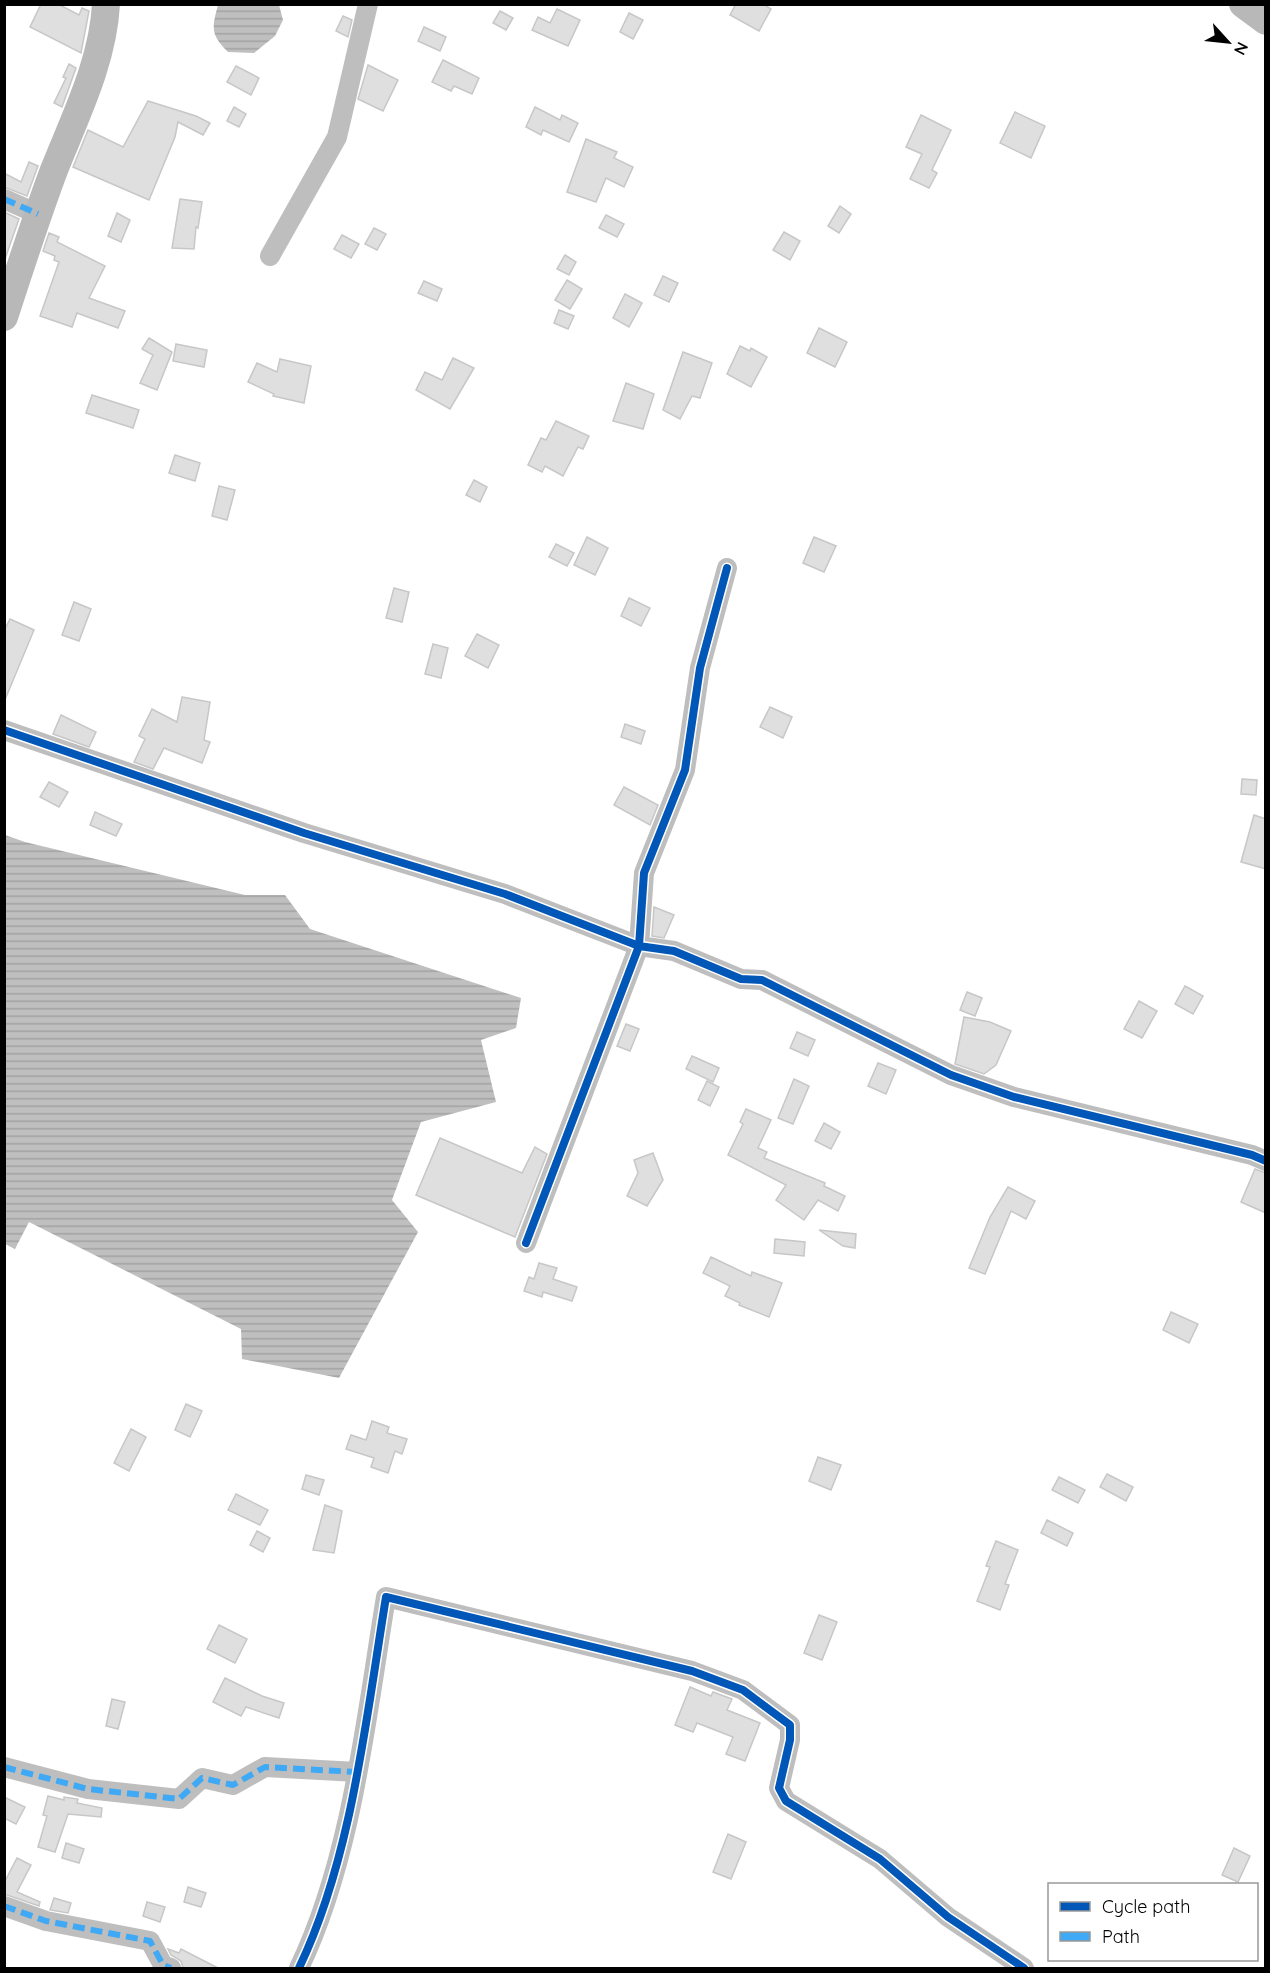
<svg xmlns="http://www.w3.org/2000/svg" width="1270" height="1973" viewBox="0 0 1270 1973" font-family="Quicksand,sans-serif">
<style>
.water{fill:url(#water-rules)}
.building{fill:#dfdfdf;stroke:#c7c7c7;stroke-width:1.5}
.lines{fill:none;stroke-linecap:round;stroke-linejoin:round}
.street{stroke:#bebebe;stroke-width:20}
.secondary{stroke:#b8b8b8;stroke-width:28}
.quiet{stroke:#3fa9f5;stroke-width:6;stroke-dasharray:12 6;stroke-linecap:butt}
.cycleway-casing{stroke:#fff;stroke-width:11}
.cycleway{stroke:#0057b8;stroke-width:8}
</style>
<defs>
<pattern id="water-rules" width="6" height="5" patternUnits="userSpaceOnUse" patternTransform="scale(1.5)"><rect width="6" height="5" fill="#bfbfbf"/><path d="M0 2.5h6" fill="none" stroke="#a2a2a2"/></pattern>
</defs>
<rect width="100%" height="100%" fill="#fff"/>
<g class="water">
<path d="M218,5H279L283,20L275,36L254,53L228,52C210,34 212,28 218,5Z"/>
<path d="M5,835L25,842L245,895H285L310,929L521,998L516,1028L481,1040L496,1102L421,1122L392,1200L418,1232L339,1378L242,1359L241,1329L29,1222L15,1249L5,1244Z"/>
</g>
<g class="building">
<path d="M41,4H58L79,15L82,8L89,11L81,53L30,27Z"/>
<path d="M736,4H763L771,9L759,31L730,15Z"/>
<path d="M557,9L580,20L568,46L532,30L538,17L550,23Z"/>
<path d="M500,11L513,18L506,30L493,23Z"/>
<path d="M629,13L643,20L633,39L620,32Z"/>
<path d="M343,16L352,20L348,37L336,31Z"/>
<path d="M424,27L446,37L440,51L418,41Z"/>
<path d="M443,60L479,78L472,94L454,86L451,91L432,82Z"/>
<path d="M69,64L76,68L62,107L54,103L66,78L63,77Z"/>
<path d="M368,65L398,80L383,111L358,99Z"/>
<path d="M236,66L259,78L251,95L227,82Z"/>
<path d="M148,101L196,116L210,123L203,135L178,122L175,137L149,200L73,167L88,130L123,147Z"/>
<path d="M234,107L246,114L239,127L227,121Z"/>
<path d="M535,107L560,120L562,115L578,123L569,142L543,130L541,135L526,127Z"/>
<path d="M1015,112L1045,126L1031,158L1000,143Z"/>
<path d="M921,115L951,130L932,170L937,173L929,188L910,179L922,154L906,147Z"/>
<path d="M586,139L617,152L614,158L633,167L624,187L606,178L596,202L567,192Z"/>
<path d="M29,162L38,166L27,196L4,187V173L21,182Z"/>
<path d="M180,199L202,202L198,228L196,227L194,249L172,248Z"/>
<path d="M840,206L851,214L839,233L828,226Z"/>
<path d="M4,212L19,219L4,262Z"/>
<path d="M117,213L130,220L121,242L108,236Z"/>
<path d="M606,215L624,224L617,237L599,228Z"/>
<path d="M374,228L386,234L377,250L365,244Z"/>
<path d="M784,232L800,241L790,260L773,250Z"/>
<path d="M49,233L59,237L57,242L105,266L89,298L125,311L118,328L77,313L72,327L40,316L59,262L54,260L55,256L43,251Z"/>
<path d="M342,235L359,244L351,258L334,249Z"/>
<path d="M565,255L576,262L569,275L557,269Z"/>
<path d="M663,276L678,283L669,302L654,295Z"/>
<path d="M567,280L582,289L570,309L555,300Z"/>
<path d="M424,281L442,289L437,301L418,293Z"/>
<path d="M625,294L642,303L629,327L613,318Z"/>
<path d="M559,310L574,316L568,329L554,323Z"/>
<path d="M819,328L847,342L835,367L807,353Z"/>
<path d="M149,338L172,352L157,390L140,383L153,355L142,349Z"/>
<path d="M176,344L207,350L204,367L173,361Z"/>
<path d="M740,346L750,351L751,348L767,357L751,387L727,374Z"/>
<path d="M683,352L712,363L700,398L692,396L680,419L663,410Z"/>
<path d="M453,358L474,368L450,409L416,390L425,372L442,380Z"/>
<path d="M280,359L311,366L304,403L273,396L274,394L248,382L257,363L277,372Z"/>
<path d="M626,383L654,394L643,429L613,421Z"/>
<path d="M92,395L139,410L133,428L86,413Z"/>
<path d="M556,421L589,436L583,449L578,447L563,476L545,466L542,472L528,465L541,438L546,440Z"/>
<path d="M175,455L200,463L195,481L169,473Z"/>
<path d="M474,480L487,487L480,502L466,495Z"/>
<path d="M219,486L235,490L227,520L212,516Z"/>
<path d="M587,537L608,548L595,575L574,565Z"/>
<path d="M814,537L836,546L824,572L803,563Z"/>
<path d="M556,544L574,553L567,566L549,557Z"/>
<path d="M394,588L409,592L402,622L386,618Z"/>
<path d="M629,598L650,608L641,626L621,616Z"/>
<path d="M74,602L91,609L79,641L62,635Z"/>
<path d="M10,619L34,630L4,702V631Z"/>
<path d="M477,634L499,645L488,668L465,656Z"/>
<path d="M433,644L448,648L441,678L425,674Z"/>
<path d="M182,697L210,702L204,740L210,742L202,763L164,748L153,769L134,762L145,739L139,736L152,709L177,722Z"/>
<path d="M770,707L792,717L783,738L760,727Z"/>
<path d="M61,715L96,732L89,747L53,734Z"/>
<path d="M625,724L645,731L641,744L621,737Z"/>
<path d="M1242,779L1257,780L1256,795L1241,794Z"/>
<path d="M49,782L68,792L59,807L40,797Z"/>
<path d="M624,787L658,805L650,825L614,805Z"/>
<path d="M95,812L122,824L116,836L90,825Z"/>
<path d="M1254,815L1266,819V869L1241,862Z"/>
<path d="M654,907L674,915L664,938L652,936Z"/>
<path d="M1185,986L1203,996L1193,1014L1175,1004Z"/>
<path d="M967,992L982,998L975,1016L960,1010Z"/>
<path d="M1139,1001L1157,1011L1142,1038L1124,1029Z"/>
<path d="M964,1017L990,1022L1011,1031L996,1065L984,1074L955,1064Z"/>
<path d="M626,1024L639,1029L630,1051L617,1046Z"/>
<path d="M797,1032L815,1040L808,1056L790,1048Z"/>
<path d="M692,1056L719,1068L713,1082L686,1069Z"/>
<path d="M878,1063L896,1070L886,1094L868,1086Z"/>
<path d="M794,1079L809,1086L793,1124L778,1118Z"/>
<path d="M707,1081L719,1087L710,1106L698,1100Z"/>
<path d="M746,1109L771,1120L758,1148L767,1152L764,1158L825,1183L824,1186L845,1196L838,1211L818,1200L804,1220L776,1200L786,1185L728,1155L743,1124L740,1122Z"/>
<path d="M824,1123L840,1132L831,1149L815,1141Z"/>
<path d="M440,1138L522,1173L535,1147L547,1154L515,1237L416,1195Z"/>
<path d="M653,1153L663,1180L647,1206L627,1196L638,1173L634,1160Z"/>
<path d="M1255,1169L1266,1173V1213L1241,1202Z"/>
<path d="M1008,1187L1035,1201L1026,1219L1011,1211L985,1274L969,1268L990,1217Z"/>
<path d="M819,1230L856,1234L855,1248L843,1246Z"/>
<path d="M775,1239L805,1242L804,1256L774,1253Z"/>
<path d="M711,1257L751,1276L752,1272L782,1283L769,1317L739,1305L740,1303L725,1296L730,1286L703,1273Z"/>
<path d="M539,1263L557,1268L553,1279L577,1287L572,1301L543,1292L542,1297L524,1291L529,1277L534,1279Z"/>
<path d="M1171,1312L1198,1324L1189,1343L1163,1330Z"/>
<path d="M186,1404L202,1411L190,1437L175,1430Z"/>
<path d="M372,1421L389,1427L387,1433L407,1439L402,1454L395,1451L388,1473L371,1467L374,1458L346,1449L351,1435L366,1440Z"/>
<path d="M131,1429L146,1437L129,1471L114,1463Z"/>
<path d="M818,1457L841,1465L831,1490L809,1481Z"/>
<path d="M1107,1474L1133,1487L1126,1501L1100,1487Z"/>
<path d="M306,1475L324,1480L319,1495L302,1489Z"/>
<path d="M1059,1477L1085,1490L1078,1503L1052,1490Z"/>
<path d="M236,1494L268,1510L260,1525L228,1510Z"/>
<path d="M325,1505L342,1511L334,1553L313,1550Z"/>
<path d="M1047,1520L1073,1533L1067,1546L1041,1533Z"/>
<path d="M257,1531L270,1538L263,1552L250,1545Z"/>
<path d="M996,1541L1018,1550L1005,1584L1009,1585L1000,1610L977,1601L990,1567L986,1566Z"/>
<path d="M819,1615L837,1622L822,1660L804,1653Z"/>
<path d="M219,1625L247,1639L235,1663L207,1649Z"/>
<path d="M225,1678L262,1696L284,1703L279,1718L246,1707L241,1716L213,1702Z"/>
<path d="M690,1687L711,1696L713,1692L732,1699L727,1710L760,1723L745,1761L726,1754L733,1737L697,1723L693,1732L675,1725Z"/>
<path d="M112,1699L125,1702L118,1729L106,1726Z"/>
<path d="M48,1796L64,1800V1797L78,1799L77,1803L102,1808L101,1817L68,1814L55,1852L38,1847L47,1816L43,1815Z"/>
<path d="M4,1797L25,1807L16,1824L4,1818Z"/>
<path d="M728,1834L746,1842L731,1879L713,1872Z"/>
<path d="M66,1843L84,1849L79,1863L62,1858Z"/>
<path d="M1234,1848L1250,1856L1238,1882L1222,1875Z"/>
<path d="M17,1858L31,1865L17,1892L40,1902L39,1906L4,1894V1883Z"/>
<path d="M188,1887L206,1893L201,1907L184,1902Z"/>
<path d="M54,1898L71,1903L68,1913L50,1910Z"/>
<path d="M147,1902L165,1907L160,1922L143,1916Z"/>
<path d="M168,1949L179,1953L181,1949L218,1968H183L181,1961L171,1955Z"/>
</g>
<g class="lines">
<g class="street">
<path d="M4,199L38,214"/>
<path d="M270,256L337,137L368,4"/>
<path d="M727,568L700,668L685,770L644,873L639,946L674,951L741,979L762,980L951,1075L1014,1097L1252,1155L1266,1161"/>
<path d="M4,730L304,833L505,894L639,946L526,1243"/>
<path d="M4,1767L88,1789L179,1799L202,1778L233,1785L265,1767L357,1772"/>
<path d="M4,1906L46,1921L150,1941L163,1965L171,1968"/>
<path d="M299,1968C352,1858 366,1718 386,1597L692,1671L743,1690L790,1725V1740L779,1788L786,1801L880,1859L948,1917L1024,1968"/>
</g>
<g class="secondary">
<path d="M1243,4L1266,21"/>
<path d="M4,317C20,268 36,218 54,170C75,117 103,62 106,4"/>
</g>
<g class="quiet">
<path d="M4,199L38,214"/>
<path d="M4,1767L88,1789L179,1799L202,1778L233,1785L265,1767L357,1772"/>
<path d="M4,1906L46,1921L150,1941L163,1965L171,1968"/>
</g>
<defs>
<g id="cycleway">
<path d="M727,568L700,668L685,770L644,873L639,946L674,951L741,979L762,980L951,1075L1014,1097L1252,1155L1266,1161"/>
<path d="M4,730L304,833L505,894L639,946L526,1243"/>
<path d="M299,1968C352,1858 366,1718 386,1597L692,1671L743,1690L790,1725V1740L779,1788L786,1801L880,1859L948,1917L1024,1968"/>
</g>
</defs>
<use href="#cycleway" class="cycleway-casing"/>
<use href="#cycleway" class="cycleway"/>
</g>
<rect width="1270" height="1973" fill="none" stroke="#000000" stroke-width="12"/>
<rect x="1048" y="1883" width="210" height="78" fill="#ffffff" stroke="#999999" stroke-width="1.5"/>
<rect x="1060" y="1902" width="30" height="9" fill="#0057b8" stroke="#999999" stroke-width="1.5"/>
<text x="1102" y="1913" font-size="18" fill="#000000">Cycle path</text>
<rect x="1060" y="1932" width="30" height="9" fill="#3fa9f5" stroke="#999999" stroke-width="1.5"/>
<text x="1102" y="1943" font-size="18" fill="#000000">Path</text>
<g transform="translate(1228 42) rotate(117)" stroke="#ffffff" stroke-width="4.5" paint-order="stroke">
<path d="M0-4.5L10 22L0 15L-10 22Z" fill="#000000"/>
<text y="-9" font-size="16" font-weight="bold" text-anchor="middle" fill="#000000">N</text>
</g>
</svg>
